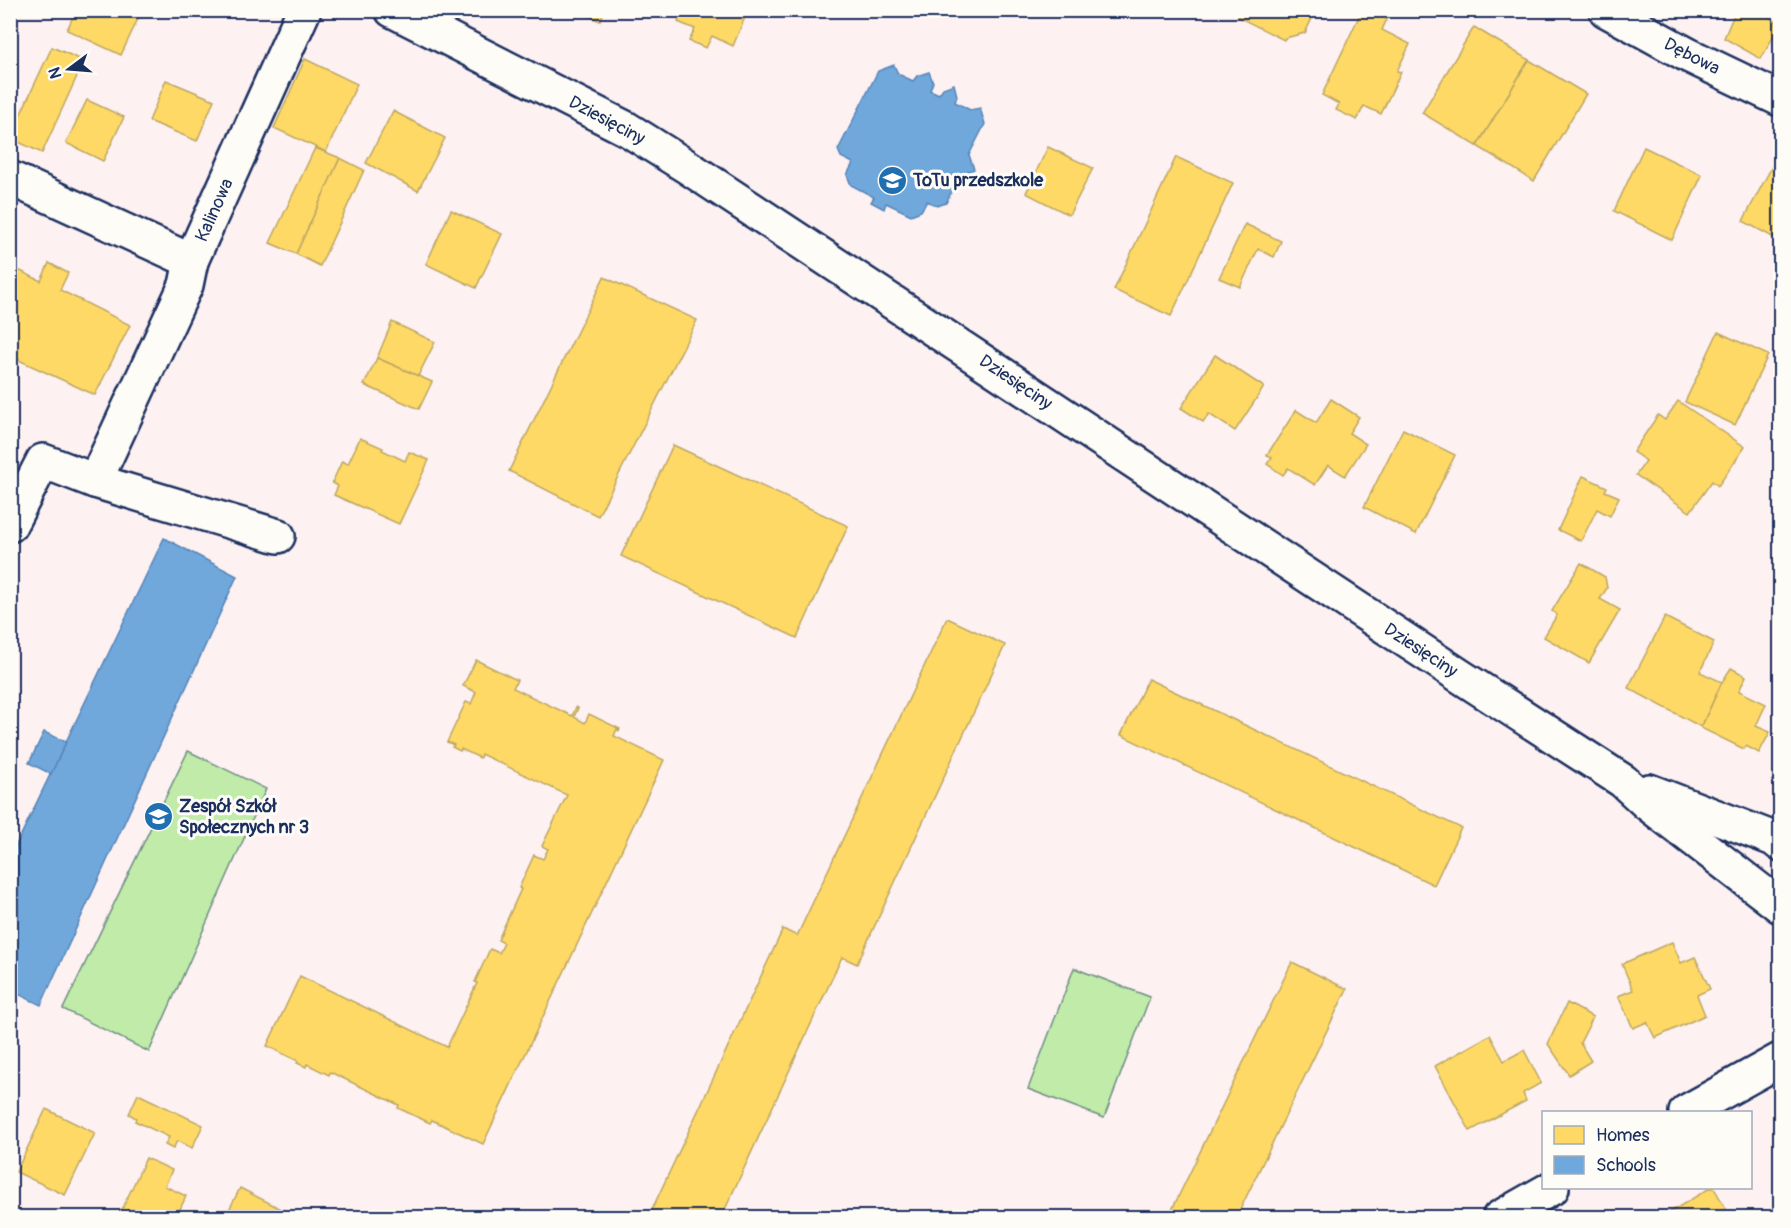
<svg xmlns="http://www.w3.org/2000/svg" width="1791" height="1228" viewBox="0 0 1791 1228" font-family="Pangolin,sans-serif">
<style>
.green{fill:#c0eba8;stroke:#6e8d83;stroke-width:1.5}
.homes{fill:#ffd966;stroke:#bba664;stroke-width:1.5}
.schools{fill:#6fa8dc;stroke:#5684b6;stroke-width:1.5}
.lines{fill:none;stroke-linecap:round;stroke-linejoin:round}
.minor-casing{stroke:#1b2f5e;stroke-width:38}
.tertiary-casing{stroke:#1b2f5e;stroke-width:38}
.minor{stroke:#fdfcf7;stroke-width:33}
.tertiary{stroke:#fdfcf7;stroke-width:33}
.labels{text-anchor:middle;stroke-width:6;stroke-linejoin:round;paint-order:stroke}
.street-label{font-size:18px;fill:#1b2f5e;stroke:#fdfcf7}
.poi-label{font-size:18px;font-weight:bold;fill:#1b2f5e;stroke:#fdfcf7;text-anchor:start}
</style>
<rect width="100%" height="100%" fill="#fdf1f2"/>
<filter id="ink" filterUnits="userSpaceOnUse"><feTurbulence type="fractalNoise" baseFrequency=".0167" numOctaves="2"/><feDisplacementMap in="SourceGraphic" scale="12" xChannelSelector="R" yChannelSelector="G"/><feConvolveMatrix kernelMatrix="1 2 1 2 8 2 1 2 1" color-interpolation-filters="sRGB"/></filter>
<g filter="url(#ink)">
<g class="green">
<path d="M188,751L266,789L149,1052L63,1009Z"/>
<path d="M1074,968L1150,997L1104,1118L1028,1089Z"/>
</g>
<g class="homes">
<path d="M76,10H142L121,55L67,30Z"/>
<path d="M575,10H605L600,21Z"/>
<path d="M684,10H748L733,46L712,36L706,48L689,41L695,29L678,22Z"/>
<path d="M1241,10H1316L1305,33L1285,38L1284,40L1238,17Z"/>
<path d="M1362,10H1391L1382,30L1410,44L1397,71L1401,72L1381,114L1364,106L1357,120L1336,110L1339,104L1322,95Z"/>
<path d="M1736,10H1757L1780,24L1761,59L1724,38Z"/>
<path d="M1474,27L1529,60L1477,146L1422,113Z"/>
<path d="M52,47L84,61L42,153L10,138V137Z"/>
<path d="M305,59L357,84L326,152L274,128Z"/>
<path d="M1529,60L1586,94L1534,181L1477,146Z"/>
<path d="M166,80L214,100L197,141L149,121Z"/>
<path d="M87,100L124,117L103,161L66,143Z"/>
<path d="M393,111L445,138L418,191L366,163Z"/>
<path d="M1048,147L1093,168L1069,215L1026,193Z"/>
<path d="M1644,147L1702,175L1672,240L1614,211Z"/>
<path d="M315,148L340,158L296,254L270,243Z"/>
<path d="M1176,157L1233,183L1171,316L1114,290Z"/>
<path d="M340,158L364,170L320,266L296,254Z"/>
<path d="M1776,159L1780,161V241L1743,221Z"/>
<path d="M451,210L502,234L476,288L426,264Z"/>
<path d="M1245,224L1281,241L1274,257L1258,249L1240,287L1219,278Z"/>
<path d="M49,263L68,273L60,290L130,325L95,395L10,356V266L41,281Z"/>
<path d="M604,277L697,320L598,516L509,471Z"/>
<path d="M392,322L435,342L418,376L377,358Z"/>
<path d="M1718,332L1768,355L1735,425L1685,402Z"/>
<path d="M1215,355L1264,387L1235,431L1209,414L1203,422L1181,408Z"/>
<path d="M377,358L432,382L419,409L364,385Z"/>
<path d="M1331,399L1359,417L1349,433L1366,444L1345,476L1328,465L1315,485L1288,468L1283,475L1267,464L1272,457L1267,455L1296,410L1316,423Z"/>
<path d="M1678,401L1745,447L1718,486L1712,481L1690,512L1636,475L1646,461L1633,452L1658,415L1665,420Z"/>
<path d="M1403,429L1455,455L1416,534L1364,507Z"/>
<path d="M360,438L383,448L382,450L405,461L409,452L429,460L399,524L334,495L338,486L332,483L342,461L348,464Z"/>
<path d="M673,445L848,526L797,638L621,556Z"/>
<path d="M1583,476L1607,487L1605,491L1619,497L1610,516L1597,509L1581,541L1558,530Z"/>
<path d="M1581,563L1605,577L1607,588L1600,599L1620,610L1589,663L1544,637L1557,615L1552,611Z"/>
<path d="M1665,617L1714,642L1700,672L1722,682L1701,727L1628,688Z"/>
<path d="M947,618L1005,645L857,964L842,957L721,1218H648L783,929L797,936Z"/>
<path d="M476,660L517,680L513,688L572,716L576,707L578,708L574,717L585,723L589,714L620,729L619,731L617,729L614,736L664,760L483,1144L432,1120L430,1123L398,1108L399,1105L330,1072L329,1075L307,1064L306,1067L297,1063L298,1061L267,1046L300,976L447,1047L477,983L475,982L490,949L499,953L504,943L498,940L521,889L519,888L534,855L543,859L548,849L542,846L567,795L481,754L480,758L461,749L460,751L452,747L454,745L447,742L466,702L471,704L476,692L463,686Z"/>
<path d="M1731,668L1746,676L1739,691L1766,704L1756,726L1770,732L1759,753L1746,746L1744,749L1701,728L1722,682Z"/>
<path d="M1148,679L1461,828L1434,885L1121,735Z"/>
<path d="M1672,942L1681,963L1695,957L1710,989L1697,995L1705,1015L1655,1038L1647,1022L1633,1028L1618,996L1633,990L1622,964Z"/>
<path d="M1292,962L1347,989L1236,1218H1168Z"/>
<path d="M1567,1003L1593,1017L1580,1043L1591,1061L1569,1075L1548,1044Z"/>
<path d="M1490,1035L1504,1061L1524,1050L1541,1083L1523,1093L1526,1101L1470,1131L1435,1066Z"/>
<path d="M138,1094L203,1125L192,1148L177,1141L173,1149L165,1145L169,1137L135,1121L136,1118L129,1114Z"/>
<path d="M46,1109L95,1133L65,1195L16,1172Z"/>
<path d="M146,1158L172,1170L165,1186L186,1196L176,1218H118Z"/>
<path d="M240,1188L293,1215L291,1218H225Z"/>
<path d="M1710,1188H1714L1731,1218H1660Z"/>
</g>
<g class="schools">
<path d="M894,65L898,74L913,81L917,76L929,72L933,82L930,90L939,94L943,88L954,84L957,96L955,102L970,110L980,108L985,124L969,155L974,169L960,174L946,203L937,206L927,201L921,211L911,215L886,203L884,209L871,202L874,197L851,185L847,175L853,163L841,157L838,150L878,71Z"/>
<path d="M164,538L237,576L41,1005L10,990V858Z"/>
<path d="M44,732L66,742L51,774L29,763Z"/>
</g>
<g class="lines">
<defs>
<g id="minor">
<path d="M1606,10L1688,55L1780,99"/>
<path d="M10,178L191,261L304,10"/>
<path d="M191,261L186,285L95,481L278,536"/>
<path d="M10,525L43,461L95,481"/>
</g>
<g id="tertiary">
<path d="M392,10L627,129L686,166L1460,676L1623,781L1648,804L1780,906"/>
<path d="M1649,791L1774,839L1780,844"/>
<path d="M1686,1112L1780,1060"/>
<path d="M1499,1218L1552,1188"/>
</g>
</defs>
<use href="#minor" class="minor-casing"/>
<use href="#tertiary" class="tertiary-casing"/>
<use href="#minor" class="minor"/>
<use href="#tertiary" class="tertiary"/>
</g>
</g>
<defs>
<symbol id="school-disc" viewBox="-11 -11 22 22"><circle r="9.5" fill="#1f6fb2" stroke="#fdfcf7"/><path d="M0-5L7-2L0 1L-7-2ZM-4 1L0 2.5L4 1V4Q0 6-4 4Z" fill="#fff"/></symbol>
</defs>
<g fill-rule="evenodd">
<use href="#school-disc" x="876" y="164" width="33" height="33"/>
<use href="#school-disc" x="142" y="800" width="33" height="33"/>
</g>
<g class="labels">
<g class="street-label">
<text transform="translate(1692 56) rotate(27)" y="6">Dębowa</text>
<text transform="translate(607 120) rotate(28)" y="6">Dziesięciny</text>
<text transform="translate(214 210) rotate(-66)" y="6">Kalinowa</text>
<text transform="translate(1016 382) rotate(34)" y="6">Dziesięciny</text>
<text transform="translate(1421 650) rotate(33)" y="6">Dziesięciny</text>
</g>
<g class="poi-label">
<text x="913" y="186">ToTu przedszkole</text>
<text x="179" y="812">Zespół Szkół<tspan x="179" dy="21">Społecznych nr 3</tspan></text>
</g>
</g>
<rect width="1791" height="1228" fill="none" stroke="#fdfcf7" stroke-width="36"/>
<rect x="18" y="18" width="1755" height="1192" fill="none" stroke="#1b2f5e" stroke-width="2" filter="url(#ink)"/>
<rect x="1542" y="1111" width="210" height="78" fill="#fdfcf7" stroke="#a3aaba" stroke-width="1.5"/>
<rect x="1554" y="1126" width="30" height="18" fill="#ffd966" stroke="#a3aaba" stroke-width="1.5"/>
<text x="1596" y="1141" font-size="18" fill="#1b2f5e">Homes</text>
<rect x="1554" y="1156" width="30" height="18" fill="#6fa8dc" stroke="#a3aaba" stroke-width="1.5"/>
<text x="1596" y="1171" font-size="18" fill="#1b2f5e">Schools</text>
<g transform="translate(69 69) rotate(254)" stroke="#fdfcf7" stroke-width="4.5" paint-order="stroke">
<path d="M0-4.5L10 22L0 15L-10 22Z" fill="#1b2f5e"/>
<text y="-9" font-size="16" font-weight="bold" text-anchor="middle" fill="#1b2f5e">N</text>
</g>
</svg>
